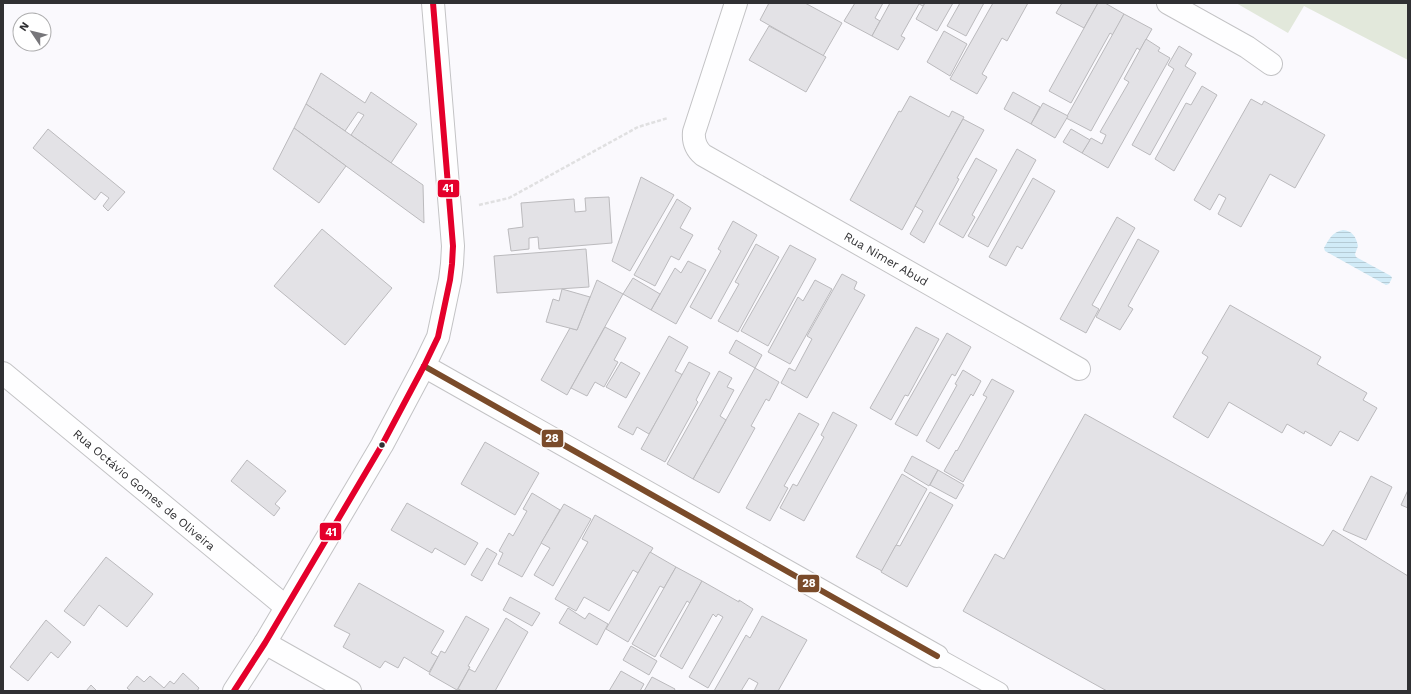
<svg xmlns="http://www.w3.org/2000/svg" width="1411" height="694" viewBox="0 0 1411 694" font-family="'Work Sans',sans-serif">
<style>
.grass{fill:#e2e8db}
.water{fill:url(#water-rules)}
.building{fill:#e3e2e6;stroke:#bbbabd}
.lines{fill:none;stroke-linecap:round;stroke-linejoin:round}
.lane-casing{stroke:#c3c3c5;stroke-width:18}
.street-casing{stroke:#c3c3c5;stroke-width:24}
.secondary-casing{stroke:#c3c3c5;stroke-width:24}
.path{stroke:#e0e0e1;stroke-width:2.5;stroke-dasharray:4 2;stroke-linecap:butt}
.lane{stroke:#fefeff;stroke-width:16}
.street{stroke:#fefeff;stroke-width:22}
.secondary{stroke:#fefeff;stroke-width:22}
.bus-1-casing{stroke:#fff;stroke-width:9}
.bus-2-casing{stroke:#fff;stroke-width:9}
.bus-1{stroke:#7a4b2a;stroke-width:6}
.bus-2{stroke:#e4002b;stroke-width:6}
.bus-dot{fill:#303033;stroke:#fff;stroke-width:1.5}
.labels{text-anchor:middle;stroke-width:3;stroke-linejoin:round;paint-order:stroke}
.street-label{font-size:12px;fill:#303033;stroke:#fff}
.line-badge{stroke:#fff;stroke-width:1.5}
.badge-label{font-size:11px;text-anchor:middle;font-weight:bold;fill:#fff}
</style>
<defs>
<pattern id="water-rules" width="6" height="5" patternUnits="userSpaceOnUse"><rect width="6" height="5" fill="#d1ebf7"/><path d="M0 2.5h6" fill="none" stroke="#b4cad4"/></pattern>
</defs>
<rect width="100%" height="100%" fill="#faf9fd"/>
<path class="grass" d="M1236,3H1408V60L1304,6L1288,33Z"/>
<path class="water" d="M1343,230C1352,231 1356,236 1358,246L1355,254L1356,257L1391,276L1392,278L1389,284L1386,285L1325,251L1324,248C1329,239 1332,232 1343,230Z"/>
<g class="building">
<path d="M769,3H805L842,23L823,56L760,20Z"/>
<path d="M855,3H883L875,18L880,21L872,36L844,21Z"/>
<path d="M890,3H925L923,6L919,4L901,36L905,38L898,50L872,36Z"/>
<path d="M925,3H953L937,31L916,19Z"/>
<path d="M960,3H984L966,36L947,26Z"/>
<path d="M993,3H1028L1007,41L1002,38L982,74L987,77L977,94L950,79Z"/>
<path d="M1062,3H1098L1084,28L1056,13Z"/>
<path d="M1098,3H1105L1124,14L1113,35L1110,33L1071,103L1049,91Z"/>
<path d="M1124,14L1152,29L1140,50L1137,48L1091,131L1066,118Z"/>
<path d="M769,26L826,57L806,92L749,60Z"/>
<path d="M944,31L967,44L950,76L927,62Z"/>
<path d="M1146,39L1160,48L1158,51L1170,58L1108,168L1082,153L1091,138L1102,144L1106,135L1100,132L1129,82L1124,79Z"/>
<path d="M1179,46L1192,54L1185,66L1196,73L1150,155L1132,145L1174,69L1168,65Z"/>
<path d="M321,73L365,103L371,92L417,124L391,163L351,135L364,115L358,112L345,131L306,104Z"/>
<path d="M1202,86L1217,95L1174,171L1155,159L1186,103L1191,105Z"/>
<path d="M1013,92L1040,107L1031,124L1004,109Z"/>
<path d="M910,96L949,117L952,111L964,117L902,230L850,200L899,111L901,112Z"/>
<path d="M1251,99L1262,105L1264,101L1325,135L1295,188L1270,174L1241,227L1218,214L1226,198L1219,194L1210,210L1194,200Z"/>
<path d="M1043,103L1068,116L1055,138L1031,124Z"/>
<path d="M306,104L423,185L424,223L294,128Z"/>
<path d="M963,119L984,130L957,178L959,179L924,243L910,234L923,211L915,206Z"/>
<path d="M294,128L346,166L319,203L273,169Z"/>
<path d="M48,129L125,192L108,211L103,206L109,198L101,192L95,200L33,148Z"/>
<path d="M1071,129L1090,140L1082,153L1063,142Z"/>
<path d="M1017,149L1036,160L988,247L968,236Z"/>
<path d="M976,158L997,170L972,215L975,217L963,238L939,224Z"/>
<path d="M641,177L674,195L630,271L612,261Z"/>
<path d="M1033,178L1055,191L1022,249L1017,246L1006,266L989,257Z"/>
<path d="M609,197L612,243L539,249L538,237L529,238V249L511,251L508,229L523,227L521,203L574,199L575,212L586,211L585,198Z"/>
<path d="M677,199L691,208L680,228L693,235L679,260L671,256L655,286L634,275Z"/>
<path d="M1117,217L1135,228L1092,305L1099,309L1086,333L1060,319Z"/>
<path d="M733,221L757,235L711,319L690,307L721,251L718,249Z"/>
<path d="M322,229L392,288L345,345L274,286Z"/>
<path d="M1138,239L1159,251L1128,306L1133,309L1120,330L1096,317Z"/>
<path d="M756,244L779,257L738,332L718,321L739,284L735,282Z"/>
<path d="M790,245L816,259L768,346L741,331Z"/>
<path d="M586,249L589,287L497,293L494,256Z"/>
<path d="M688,261L706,270L676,324L651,310L675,268L681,273Z"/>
<path d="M842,274L857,282L854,289L865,295L807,398L781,383L789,368L795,371L812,339L807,336Z"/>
<path d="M633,278L660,294L651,310L623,294Z"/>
<path d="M597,280L623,294L567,395L541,380L570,328L577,330Z"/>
<path d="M815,280L832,289L790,364L768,352L798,297L803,301Z"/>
<path d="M562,289L590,297L577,330L546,322L553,299L559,301Z"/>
<path d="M1230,305L1321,357L1317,364L1367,393L1363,400L1377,408L1358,441L1340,431L1331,446L1305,431L1304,434L1287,424L1282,433L1229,402L1208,438L1173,417L1208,357L1202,353Z"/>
<path d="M605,327L626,338L614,360L618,362L604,387L595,382L587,396L571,388Z"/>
<path d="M916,327L939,339L908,396L905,395L891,420L870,408Z"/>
<path d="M947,333L971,347L955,376L952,374L917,436L895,424Z"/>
<path d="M669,336L688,347L675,371L683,375L649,434L637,427L633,435L618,427Z"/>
<path d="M736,340L762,355L755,368L729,353Z"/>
<path d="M621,362L640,373L626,398L606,387Z"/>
<path d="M689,362L710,373L696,400L698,402L665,462L641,449Z"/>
<path d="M755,368L779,382L769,401L766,399L751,426L755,428L719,493L693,479Z"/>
<path d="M963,370L981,381L973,396L971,394L939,449L926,441L957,385L955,384Z"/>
<path d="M719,371L732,378L727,387L734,390L720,416L726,420L693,479L667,464Z"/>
<path d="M992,379L1014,391L963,482L944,471L956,450L957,451L987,397L983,395Z"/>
<path d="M833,412L857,425L804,521L780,508L793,484L797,486L824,437L821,435Z"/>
<path d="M799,413L819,424L784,486L788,488L770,521L746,508Z"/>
<path d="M1085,414L1323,546L1333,530L1408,576V691H1107L963,611L995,554L1004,559Z"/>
<path d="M485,442L539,473L515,515L461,484Z"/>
<path d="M912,456L938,470L929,486L904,471Z"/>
<path d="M247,460L286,491L275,504L280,508L274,516L231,481Z"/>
<path d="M938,470L964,485L956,499L930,485Z"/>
<path d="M902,474L927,489L882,571L856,557Z"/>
<path d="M1371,476L1392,487L1366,540L1343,530Z"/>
<path d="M1408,490V508L1401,505Z"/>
<path d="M930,492L953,505L907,587L881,572L896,545L900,546Z"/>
<path d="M532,493L560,510L522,577L498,564L503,553L499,551L509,533L513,536L527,511L523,509Z"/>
<path d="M407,503L478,543L465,565L435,548L432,553L391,530Z"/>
<path d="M564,504L591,519L553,586L534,575L550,548L541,543Z"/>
<path d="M595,515L653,548L638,573L633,570L609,611L584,597L576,611L555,599L588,542L582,539Z"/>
<path d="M487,548L497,554L482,581L471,575Z"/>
<path d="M650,552L676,567L664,588L660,586L628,642L606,629Z"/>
<path d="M106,557L153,594L127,627L99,605L84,626L64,611Z"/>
<path d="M676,567L702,581L690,603L687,601L655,657L632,644Z"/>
<path d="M702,581L739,602V600L753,609L708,688L689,677L723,617L718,614L716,617L713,614L682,669L660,656Z"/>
<path d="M359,583L444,631L431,653L438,657L429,672L404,657L398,668L385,661L380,668L343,647L350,634L334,626Z"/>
<path d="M510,597L540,613L532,626L503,610Z"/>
<path d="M568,608L585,619L589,613L608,624L597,645L559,623Z"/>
<path d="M466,616L489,629L468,666L470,667L457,690L429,674L441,651L445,653Z"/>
<path d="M762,616L807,640L778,691H754L758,683L749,678L741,691H714L746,635L750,638Z"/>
<path d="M506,618L528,632L495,691H462L458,689L469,669L475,672Z"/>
<path d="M46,620L71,642L58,658L51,652L28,681L10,667Z"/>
<path d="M631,646L657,661L649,675L623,660Z"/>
<path d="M621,671L644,684L640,691H609Z"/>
<path d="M183,673L199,688L197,691H131L127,688L137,676L144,682L150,676L164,688L170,681L174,684Z"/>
<path d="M652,677L675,689L674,691H644Z"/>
<path d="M91,685L97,691H86Z"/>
</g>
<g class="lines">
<defs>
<path id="lane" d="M937,656L1000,691"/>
<g id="street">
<path d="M736,3L694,132C693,142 696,149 703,155L1079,369"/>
<path d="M1168,3L1247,47L1271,64"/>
<path d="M424,366L937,656"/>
<path d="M3,373L286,607"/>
<path d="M265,643L350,691"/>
</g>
<path id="secondary" d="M234,691L265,643L382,445L424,366L438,337L450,280L452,264L453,246L433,3"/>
</defs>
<use href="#lane" class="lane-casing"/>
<use href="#street" class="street-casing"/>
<use href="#secondary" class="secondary-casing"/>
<path class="path" d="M479,205L509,198L638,127L668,118"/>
<use href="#lane" class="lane"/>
<use href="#street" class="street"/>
<use href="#secondary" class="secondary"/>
<defs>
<path id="bus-1" d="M424,366L937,656"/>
<path id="bus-2" d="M234,691L265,643L382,445L424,366L438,337L450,280L452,264L453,246L433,3"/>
</defs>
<use href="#bus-1" class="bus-1-casing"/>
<use href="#bus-2" class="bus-2-casing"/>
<use href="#bus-1" class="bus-1"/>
<use href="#bus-2" class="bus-2"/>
</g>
<circle class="bus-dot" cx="382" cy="445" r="3.5"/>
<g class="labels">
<g class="street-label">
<text transform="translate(886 259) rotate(30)" y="4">Rua Nimer Abud</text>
<text transform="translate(144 490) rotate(40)" y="4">Rua Octávio Gomes de Oliveira</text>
</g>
</g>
<g class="line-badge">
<rect x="437" y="179" width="23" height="19" rx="4" fill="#e4002b"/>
<rect x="541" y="429" width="23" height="19" rx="4" fill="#7a4b2a"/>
<rect x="319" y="522" width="23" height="19" rx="4" fill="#e4002b"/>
<rect x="797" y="574" width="23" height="19" rx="4" fill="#7a4b2a"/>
</g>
<g class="badge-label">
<text x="448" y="192">41</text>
<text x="552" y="442">28</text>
<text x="331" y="536">41</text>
<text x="809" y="587">28</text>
</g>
<rect width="1411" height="694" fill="none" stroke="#303033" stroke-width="8"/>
<g transform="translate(32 32) rotate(305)"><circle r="19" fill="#ffffff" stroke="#acacad"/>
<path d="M0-3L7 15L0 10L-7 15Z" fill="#77767a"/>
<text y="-6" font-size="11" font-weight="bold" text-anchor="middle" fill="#303033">N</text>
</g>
</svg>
